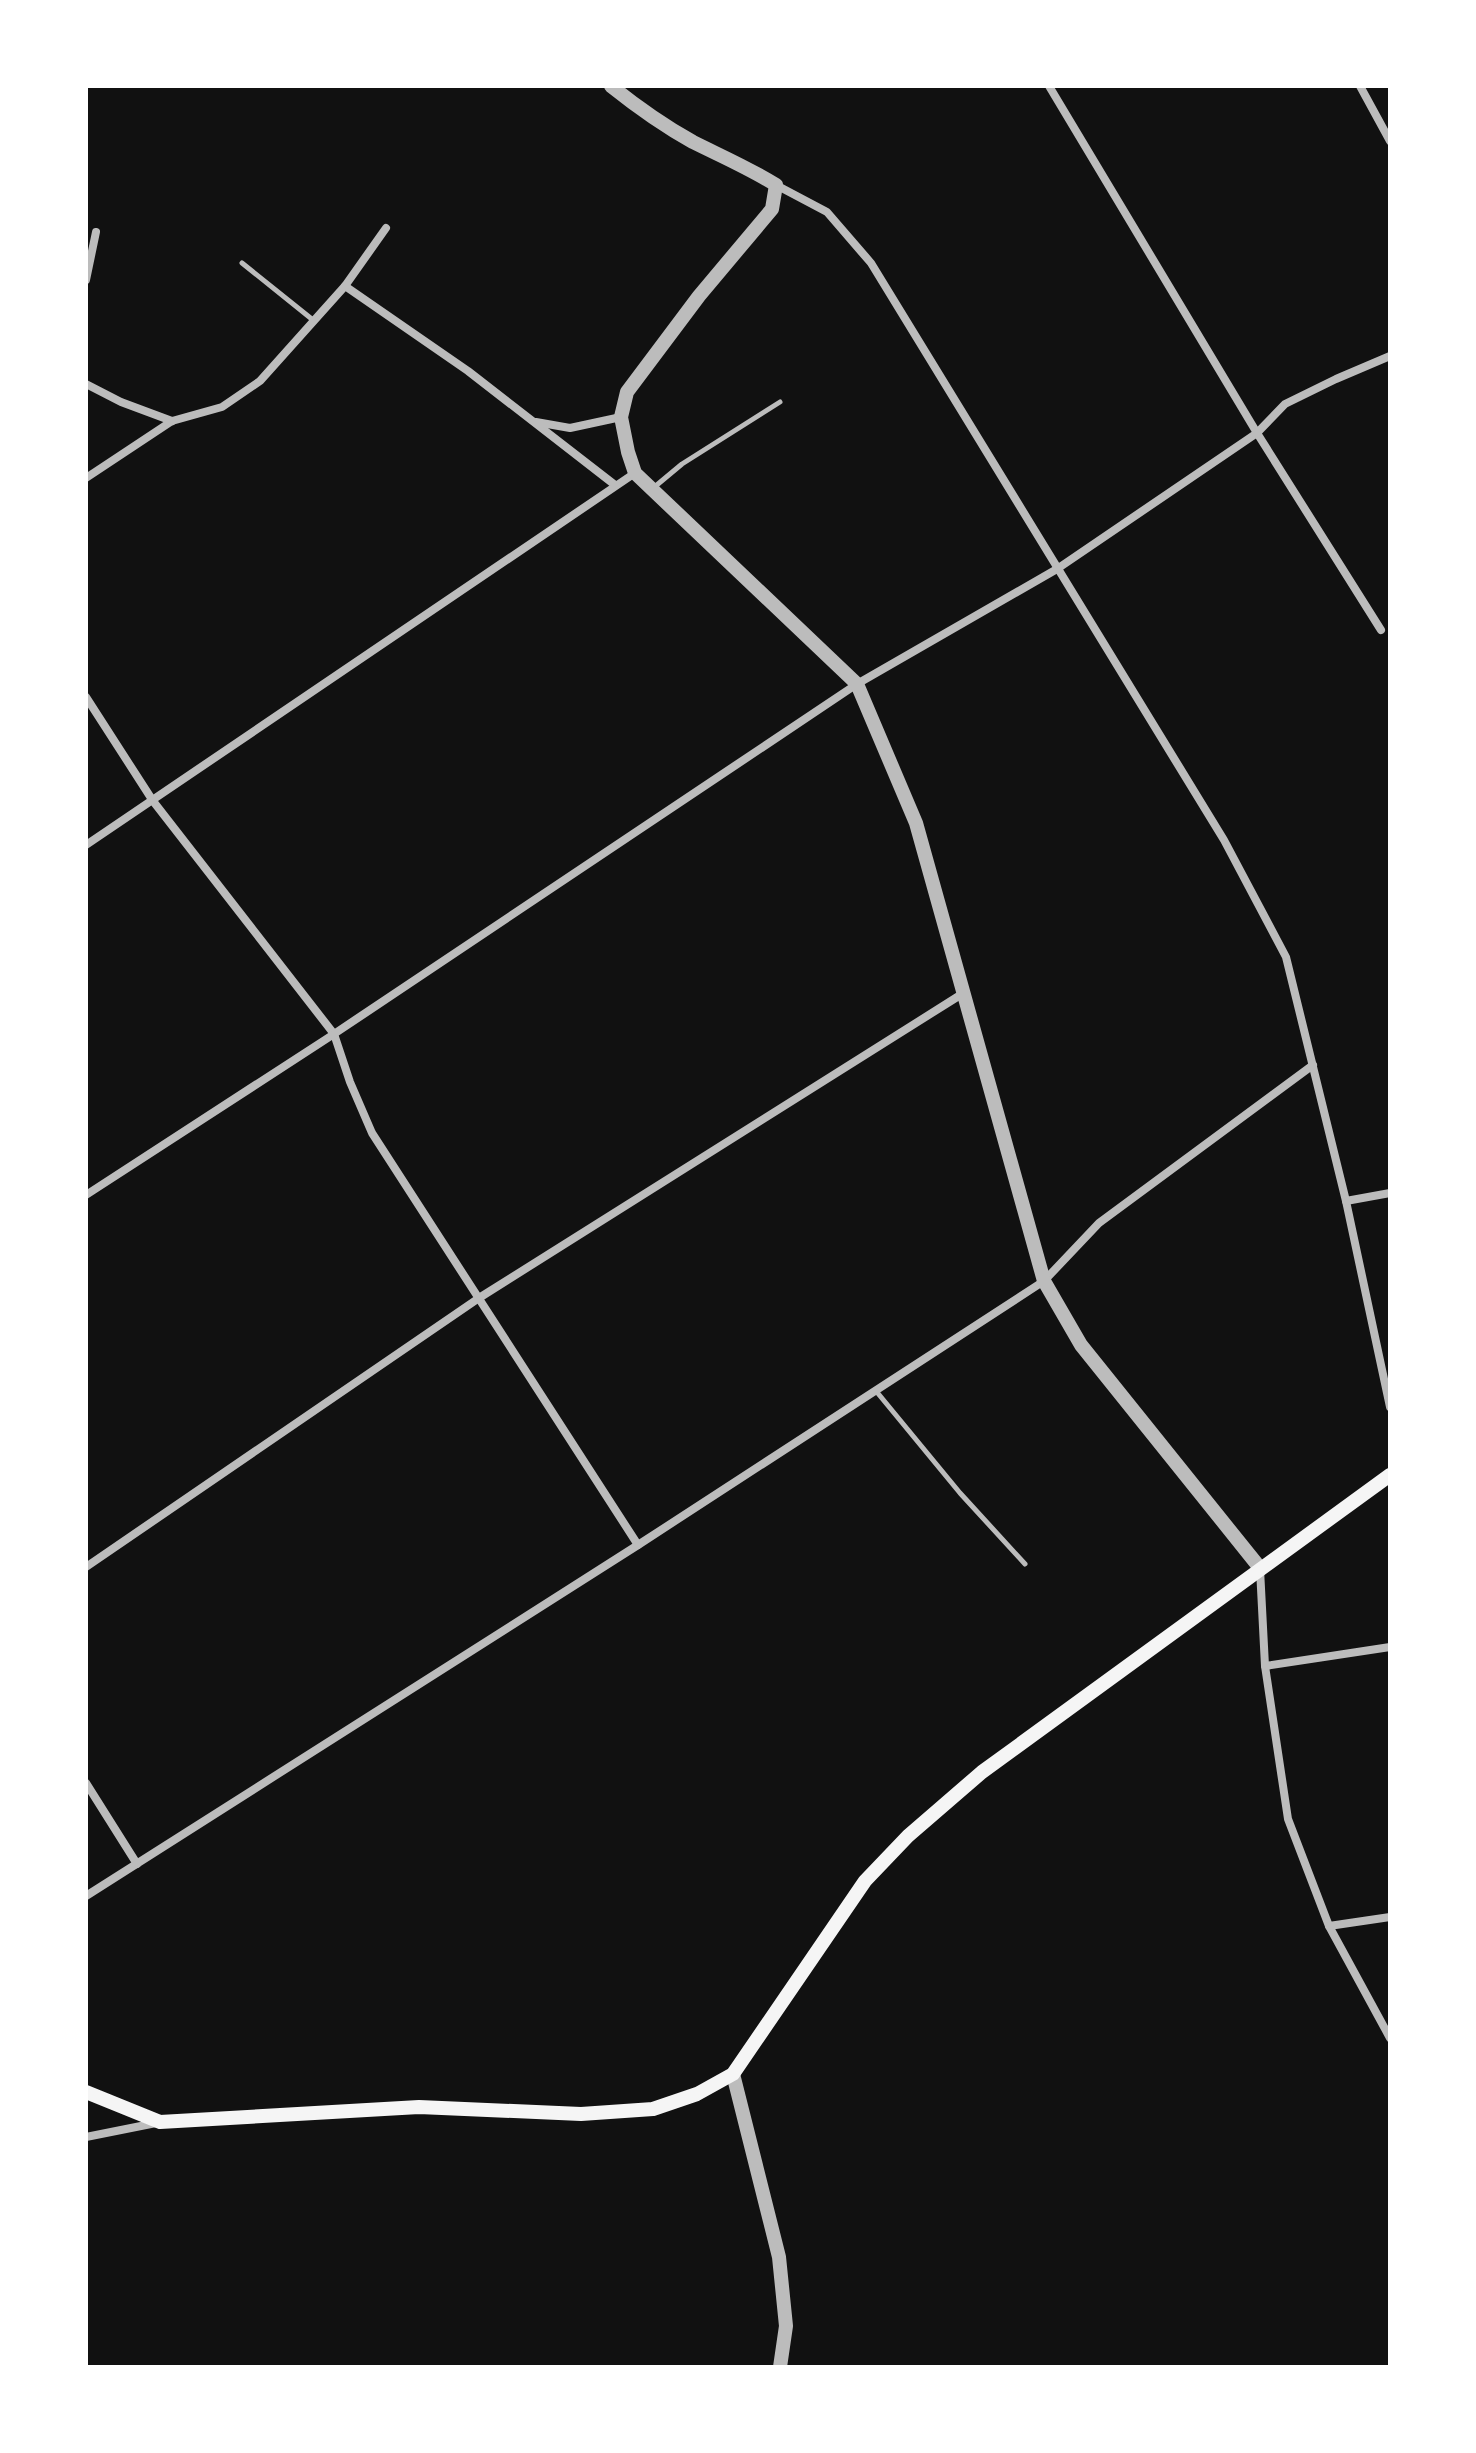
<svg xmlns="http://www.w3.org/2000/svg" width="1476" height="2453" viewBox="0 0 1476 2453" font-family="Jost,sans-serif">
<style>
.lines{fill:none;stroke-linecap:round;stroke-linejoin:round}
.service{stroke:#bcbcbc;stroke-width:5}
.minor{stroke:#bcbcbc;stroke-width:8}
.tertiary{stroke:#bcbcbc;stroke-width:14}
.secondary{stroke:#f5f5f5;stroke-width:14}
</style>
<rect width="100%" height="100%" fill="#111"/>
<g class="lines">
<g class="service">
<path d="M242,263L313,320"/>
<path d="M652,489L682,464L780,402"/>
<path d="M876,1391L960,1493L1025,1564"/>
</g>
<g class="minor">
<path d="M1049,86L1257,433L1381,630"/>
<path d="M1360,86L1390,141"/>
<path d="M776,185L827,212L871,263L1224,840L1286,957L1346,1201L1390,1407"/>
<path d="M86,280L96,232"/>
<path d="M345,286L468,371L615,485"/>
<path d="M86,384L121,402L172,421"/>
<path d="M536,422L570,428L621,417"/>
<path d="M86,478L172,421L222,407L260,381L345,286L386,228"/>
<path d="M86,697L153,801L334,1034L350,1082L372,1133L638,1545"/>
<path d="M86,845L635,473"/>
<path d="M86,1195L334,1034L857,684L1057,569L1257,433L1285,404L1336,379L1390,356"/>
<path d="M1346,1201L1390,1193"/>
<path d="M86,1567L479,1298L962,994"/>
<path d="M1260,1569L1265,1666L1288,1819L1329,1926L1390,2038"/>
<path d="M1265,1666L1390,1647"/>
<path d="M86,1783L137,1864"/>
<path d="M86,1896L638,1545L1044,1281L1099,1223L1313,1065"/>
<path d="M1329,1926L1390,1917"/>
<path d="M86,2137L156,2123"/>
</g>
<g class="tertiary">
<path d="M611,86C636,106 664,126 693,142C721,156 749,168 776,185L772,209L699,296L627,392L621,417L628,452L635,473L857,684L916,823L1044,1281L1081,1345L1260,1568"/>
<path d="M733,2074L779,2257L786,2326L780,2367"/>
</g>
<path class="secondary" d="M86,2092L160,2122L419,2107L581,2114L653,2109L697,2094L733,2074L865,1881L908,1836L982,1772L1390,1475"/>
</g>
<rect width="1476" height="2453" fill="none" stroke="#ffffff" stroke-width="176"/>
</svg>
